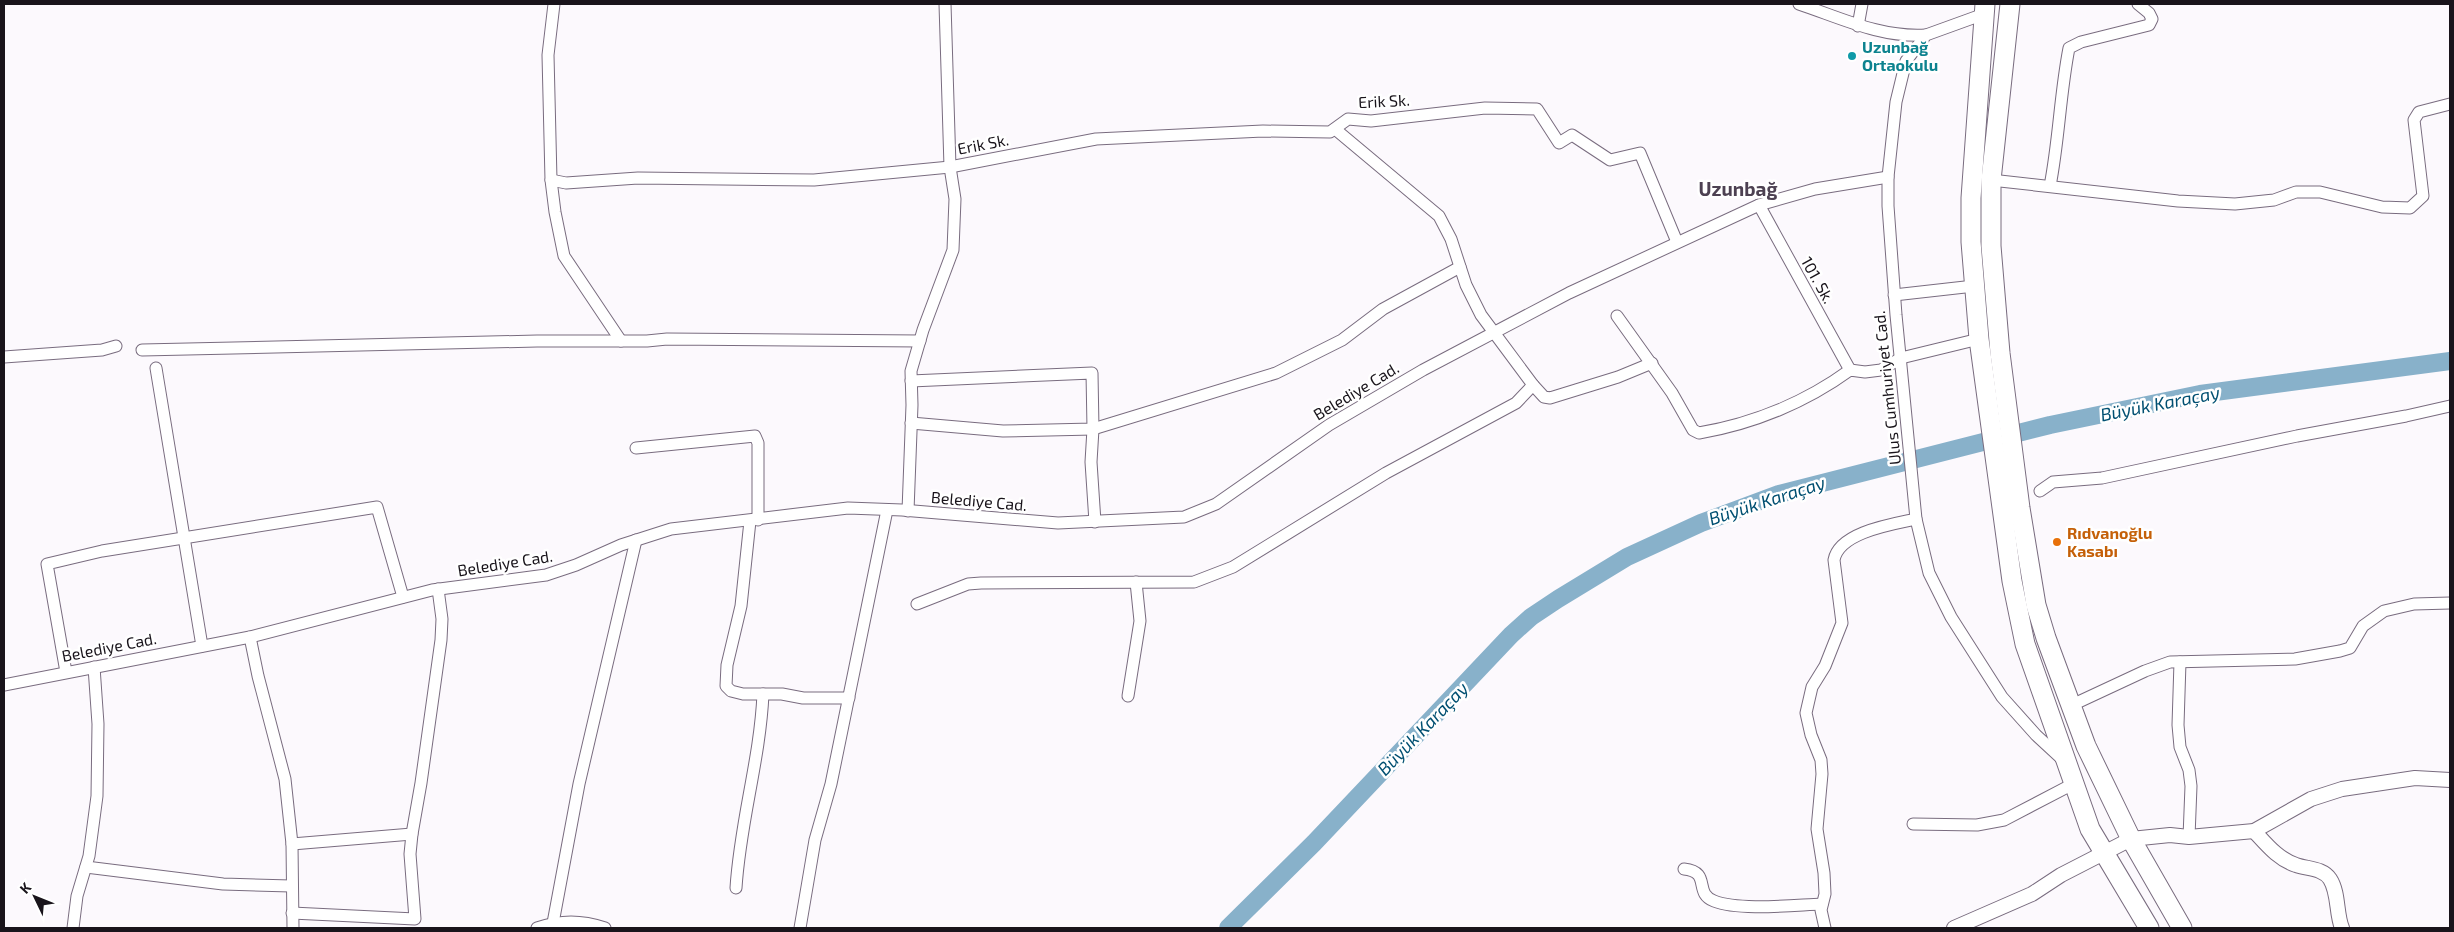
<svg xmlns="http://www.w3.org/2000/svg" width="2454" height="932" viewBox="0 0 2454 932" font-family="'Exo 2',sans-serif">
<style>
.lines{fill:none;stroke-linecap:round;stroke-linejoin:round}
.river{stroke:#88b1ca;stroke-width:18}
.minor-casing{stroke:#796c7f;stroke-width:13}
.tertiary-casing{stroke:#796c7f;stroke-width:16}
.trunk-casing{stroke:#796c7f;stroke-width:21}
.minor{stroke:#fff;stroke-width:11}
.tertiary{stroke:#fff;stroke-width:14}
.trunk{stroke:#fff;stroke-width:19}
.culture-dot{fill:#0f9aa8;stroke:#fff;stroke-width:2}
.food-dot{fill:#e8710a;stroke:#fff;stroke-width:2}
.labels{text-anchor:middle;stroke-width:5;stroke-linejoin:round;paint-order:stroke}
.culture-label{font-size:16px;font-weight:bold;fill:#0d838f;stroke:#fff;text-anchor:start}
.street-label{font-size:16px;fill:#19141b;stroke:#fff}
.food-label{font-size:16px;font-weight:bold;fill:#c56008;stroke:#fff;text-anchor:start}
.water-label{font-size:18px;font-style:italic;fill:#004f71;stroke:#fff}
.quarter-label{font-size:19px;font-weight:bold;fill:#4d4152;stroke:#fff}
</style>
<rect width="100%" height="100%" fill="#fcf9fd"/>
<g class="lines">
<path class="river" d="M1228,928L1314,843L1511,635L1531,617L1558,599L1627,557L1701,523L1779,494L2050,425L2200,394L2450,361"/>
<defs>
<g id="minor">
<path d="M554,4L548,55L551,180L555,212L564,256L621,341"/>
<path d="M1799,4C1841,18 1881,38 1926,35"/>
<path d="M1984,14L1926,35L1906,61L1896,102L1888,177V206L1896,315L1916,519L1929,573L1951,617L2002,697L2036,735L2063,760"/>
<path d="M1858,26L1862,4"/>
<path d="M551,180L566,183L638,178L814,180L950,167L1096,139L1263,131L1330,132L1348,119L1371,121L1485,108L1537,109L1559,143L1572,135L1610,160L1640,153L1677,242"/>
<path d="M1991,180L2178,201L2235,204L2274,200L2296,192H2320L2382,207L2410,208L2423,196L2414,120L2419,112L2450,104"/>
<path d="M2050,186C2059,140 2060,94 2069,48L2081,42L2149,25L2152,19L2149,13L2138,4"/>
<path d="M1759,205L1850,370"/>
<path d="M1894,295L1974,286"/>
<path d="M1617,316L1672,393L1693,430L1699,433C1753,424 1806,402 1850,370L1865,372L1881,370L1901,358L1979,339"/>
<path d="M142,350L537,341H647L667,339L920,341"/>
<path d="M4,357L102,350L116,346"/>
<path d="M156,368L202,646"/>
<path d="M911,381L1092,373L1093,429L1091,462L1095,522"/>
<path d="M1533,385L1544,397L1550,398L1618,377L1652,363"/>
<path d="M911,423L1003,431L1093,429L1276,373L1342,340L1383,309L1460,267"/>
<path d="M636,448L755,436L758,443V520"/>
<path d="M2040,491L2053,482L2102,478L2297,436L2406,416L2450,406"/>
<path d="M908,511L912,405L911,371L923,330L953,250L955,199L950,167L945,4"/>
<path d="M750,521L741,606L727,665L726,686L731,691L743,694H782L803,698H849"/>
<path d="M917,604L968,584L981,583L1194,582L1233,567L1386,473L1516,403L1533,385L1481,315L1466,285L1451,239L1439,216L1335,129"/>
<path d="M250,637L258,676L285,779L292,844L293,928"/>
<path d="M2180,662L2178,725L2180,747L2189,770L2191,786L2189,837"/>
<path d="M66,672L47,564L102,551L377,507L403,597"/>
<path d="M4,685L250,637L432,590L546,575L576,565L621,545L671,529L848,508L902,510L1058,523L1184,517L1216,504L1329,425L1423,370L1569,293L1759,205L1815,189L1888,177"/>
<path d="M1128,696L1140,621L1136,582"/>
<path d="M2072,705L2145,671L2170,662L2295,659L2340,651L2350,648L2363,626L2384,611L2414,604L2450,603"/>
<path d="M1913,824L1977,825L2004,820L2073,784"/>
<path d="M292,844L412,834"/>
<path d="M86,867L223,884L291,886"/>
<path d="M1684,869C1712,872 1693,893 1714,901C1739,911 1794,905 1822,904"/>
<path d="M736,888C740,822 760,760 763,694"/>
<path d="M292,913L415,919L410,854L412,834L421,783L441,640L442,619L438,589"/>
<path d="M553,923L579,784L636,540"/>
<path d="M73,928L77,896L89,856L97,796L98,724L94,667"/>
<path d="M537,928C561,920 581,920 605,928"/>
<path d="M800,928L815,840L831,784L887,510"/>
<path d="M1825,928L1821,910L1825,894L1824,873L1817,829L1822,774L1821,760L1811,735L1806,713L1812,687L1825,666L1842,623L1834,560C1839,532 1893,524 1916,519"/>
</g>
<g id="tertiary">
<path d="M2254,831C2267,845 2278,859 2296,865C2307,869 2323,868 2330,879C2339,893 2336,914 2342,928"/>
<path d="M1954,928L2032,894L2061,875L2131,839L2170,835L2189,837L2254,831L2311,799L2342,789L2415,778L2450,780"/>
</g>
<g id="trunk">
<path d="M1985,4L1971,198V242L1979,339L2012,581L2025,644L2090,829L2149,928"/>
<path d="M2010,4L1991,180V246L2000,353L2020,508L2036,605L2046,638L2086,746L2131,839L2182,928"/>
</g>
</defs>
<use href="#minor" class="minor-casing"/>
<use href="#tertiary" class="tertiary-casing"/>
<use href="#trunk" class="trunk-casing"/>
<use href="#minor" class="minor"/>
<use href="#tertiary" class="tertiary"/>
<use href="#trunk" class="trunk"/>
</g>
<circle class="culture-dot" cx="1852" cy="56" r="5"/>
<circle class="food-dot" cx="2057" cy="542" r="5"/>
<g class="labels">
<g class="culture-label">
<text x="1862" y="53">Uzunbağ<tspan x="1862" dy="18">Ortaokulu</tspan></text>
</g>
<g class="street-label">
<text transform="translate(1384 101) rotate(-3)" y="6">Erik Sk.</text>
<text transform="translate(983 144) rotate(-11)" y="6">Erik Sk.</text>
<text transform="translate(1818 280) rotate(61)" y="6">101. Sk.</text>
<text transform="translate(1887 388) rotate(-96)" y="6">Ulus Cumhuriyet Cad.</text>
<text transform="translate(1356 391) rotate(-31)" y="6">Belediye Cad.</text>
<text transform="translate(979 501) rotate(5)" y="6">Belediye Cad.</text>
<text transform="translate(505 563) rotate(-9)" y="6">Belediye Cad.</text>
<text transform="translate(109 647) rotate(-11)" y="6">Belediye Cad.</text>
</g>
<g class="food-label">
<text x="2067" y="539">Rıdvanoğlu<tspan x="2067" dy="18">Kasabı</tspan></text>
</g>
<g class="water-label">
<text transform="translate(2160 404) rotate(-11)" y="6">Büyük Karaçay</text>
<text transform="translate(1767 501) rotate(-18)" y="6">Büyük Karaçay</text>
<text transform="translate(1423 729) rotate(-46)" y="6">Büyük Karaçay</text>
</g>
<g class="quarter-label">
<text x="1738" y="196">Uzunbağ</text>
</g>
</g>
<rect width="2454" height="932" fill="none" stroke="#19141b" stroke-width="10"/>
<g transform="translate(35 897) rotate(313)" stroke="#ffffff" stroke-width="4" paint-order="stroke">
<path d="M0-4L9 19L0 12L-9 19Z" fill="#19141b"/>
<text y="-8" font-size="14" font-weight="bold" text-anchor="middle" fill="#19141b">K</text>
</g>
</svg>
